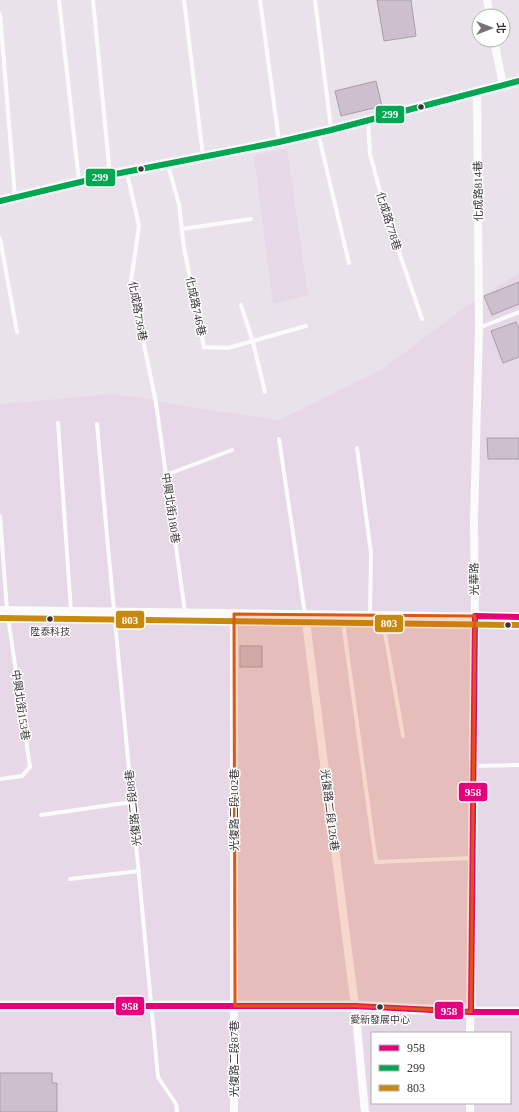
<svg xmlns="http://www.w3.org/2000/svg" width="519" height="1112" viewBox="0 0 519 1112" font-family="'Times New Roman','Noto Sans TC',serif">
<style>
.built{fill:#e7d8e7;fill-rule:evenodd}
.building{fill:#cebfce;stroke:#a59fa5}
.lines{fill:none;stroke-linecap:round;stroke-linejoin:round}
.lane{stroke:#fcfbfc;stroke-width:4}
.street{stroke:#fcfbfc;stroke-width:8}
.secondary{stroke:#f0f4f3;stroke-width:11}
.bus-1-casing{stroke:#fff;stroke-width:9}
.bus-2-casing{stroke:#fff;stroke-width:9}
.bus-3-casing{stroke:#fff;stroke-width:9}
.bus-1{stroke:#e5007d;stroke-width:6}
.bus-2{stroke:#00a651;stroke-width:6}
.bus-3{stroke:#c88a0e;stroke-width:6}
.marked{fill:#df570e;fill-opacity:0.2;stroke:#df570e;stroke-width:3;stroke-linejoin:round}
.bus-dot{fill:#3a343a;stroke:#fff;stroke-width:1.5}
.labels{text-anchor:middle;stroke-width:3;stroke-linejoin:round;paint-order:stroke}
.bus-label{font-size:10px;fill:#3a343a;stroke:#fff}
.street-label{font-size:11px;fill:#3a343a;stroke:#fff}
.line-badge{stroke:#fff;stroke-width:1.5}
.badge-label{font-size:11px;text-anchor:middle;font-weight:bold;fill:#fff}
</style>
<rect width="100%" height="100%" fill="#eae2ea"/>
<g class="built">
<path d="M287,149L308,295L273,304L254,155Z"/>
<path d="M519,273V1112H0V404L114,394L149,399L190,407L279,420L381,370L468,305ZM372,1033H510V1103H372Z"/>
</g>
<g class="building">
<path d="M377,0H411L416,36L384,41Z"/>
<path d="M376,81L382,106L341,116L335,91Z"/>
<path d="M519,282V304L492,315L484,296Z"/>
<path d="M516,322L519,329V357L503,363L491,331Z"/>
<path d="M487,438H519V459H488Z"/>
<rect x="240" y="646" width="22" height="21"/>
<path d="M0,1073H52V1083H57V1112H0Z"/>
</g>
<g class="lines">
<g class="lane">
<path d="M59,0L79,181"/>
<path d="M93,0L110,175"/>
<path d="M184,0L203,156"/>
<path d="M260,0L279,141"/>
<path d="M315,0L331,129"/>
<path d="M0,14L15,197"/>
<path d="M368,121L370,154L386,214L422,319"/>
<path d="M318,133L349,263"/>
<path d="M168,165L179,204L184,248L204,347L228,348L306,326"/>
<path d="M127,173L139,226L131,281L156,403L185,612"/>
<path d="M182,229L251,219"/>
<path d="M0,238L17,332"/>
<path d="M241,305L253,342L265,392"/>
<path d="M479,328L519,312"/>
<path d="M58,423L71,611"/>
<path d="M97,424C116,642 138,860 158,1077L176,1104L177,1112"/>
<path d="M279,439L305,614"/>
<path d="M357,448L371,553L370,615"/>
<path d="M166,475L232,450"/>
<path d="M0,516L7,610L30,767L22,776L0,779"/>
<path d="M342,615L376,862L472,858"/>
<path d="M382,616L403,736"/>
<path d="M473,766L519,765"/>
<path d="M41,815L132,802"/>
<path d="M70,879L139,871"/>
</g>
<g class="street">
<path d="M487,0L490,16"/>
<path d="M494,40L503,85"/>
<path d="M0,610L519,617"/>
<path d="M234,614V1112"/>
<path d="M305,614L355,1006L365,1112"/>
<path d="M470,1033L475,616L474,521L479,328L477,91"/>
<path d="M470,1112V1103"/>
</g>
<g class="secondary">
<path d="M0,201L110,175L279,142L331,130L519,81"/>
<path d="M0,1006H355L471,1012H519"/>
</g>
<defs>
<g id="bus-1">
<path d="M0,1006H355L471,1012H519"/>
<path d="M471,1012L475,616L519,617"/>
</g>
<path id="bus-2" d="M0,201L110,175L279,142L331,130L519,81"/>
<path id="bus-3" d="M0,618L519,625"/>
</defs>
<use href="#bus-1" class="bus-1-casing"/>
<use href="#bus-2" class="bus-2-casing"/>
<use href="#bus-3" class="bus-3-casing"/>
<use href="#bus-1" class="bus-1"/>
<use href="#bus-2" class="bus-2"/>
<use href="#bus-3" class="bus-3"/>
</g>
<path class="marked" d="M234,614L475,616L471,1012L355,1006H235Z"/>
<g class="bus-dot">
<circle cx="421" cy="107" r="3.5"/>
<circle cx="141" cy="169" r="3.5"/>
<circle cx="50" cy="619" r="3.5"/>
<circle cx="508" cy="625" r="3.5"/>
<circle cx="380" cy="1007" r="3.5"/>
</g>
<g class="labels">
<g class="bus-label">
<text x="50" y="635">陞泰科技</text>
<text x="380" y="1023">愛新發展中心</text>
</g>
<g class="street-label">
<text transform="translate(478 191) rotate(-91)" y="4">化成路814巷</text>
<text transform="translate(389 221) rotate(73)" y="4">化成路778巷</text>
<text transform="translate(196 306) rotate(78)" y="4">化成路746巷</text>
<text transform="translate(138 311) rotate(80)" y="4">化成路736巷</text>
<text transform="translate(171 508) rotate(82)" y="4">中興北街180巷</text>
<text transform="translate(474 579) rotate(-91)" y="4">光華路</text>
<text transform="translate(21 705) rotate(82)" y="4">中興北街153巷</text>
<text transform="translate(133 808) rotate(-96)" y="4">光復路二段88巷</text>
<text transform="translate(234 810) rotate(-90)" y="4">光復路二段102巷</text>
<text transform="translate(330 810) rotate(83)" y="4">光復路二段126巷</text>
<text transform="translate(234 1059) rotate(-90)" y="4">光復路二段87巷</text>
</g>
</g>
<g class="line-badge">
<rect x="375" y="105" width="30" height="19" rx="4" fill="#00a651"/>
<rect x="85" y="168" width="31" height="19" rx="4" fill="#00a651"/>
<rect x="115" y="610" width="30" height="19" rx="4" fill="#c88a0e"/>
<rect x="374" y="614" width="30" height="19" rx="4" fill="#c88a0e"/>
<rect x="458" y="782" width="30" height="20" rx="4" fill="#e5007d"/>
<rect x="115" y="996" width="30" height="20" rx="4" fill="#e5007d"/>
<rect x="434" y="1001" width="30" height="19" rx="4" fill="#e5007d"/>
</g>
<g class="badge-label">
<text x="390" y="118">299</text>
<text x="100" y="181">299</text>
<text x="130" y="624">803</text>
<text x="389" y="627">803</text>
<text x="473" y="796">958</text>
<text x="130" y="1010">958</text>
<text x="449" y="1015">958</text>
</g>
<rect x="371" y="1032" width="140" height="72" fill="#ffffff" stroke="#b0aeb0"/>
<rect x="379" y="1045" width="20" height="6" fill="#e5007d" stroke="#b0aeb0"/>
<text x="407" y="1052" font-size="12" fill="#3a343a">958</text>
<rect x="379" y="1065" width="20" height="6" fill="#00a651" stroke="#b0aeb0"/>
<text x="407" y="1072" font-size="12" fill="#3a343a">299</text>
<rect x="379" y="1085" width="20" height="6" fill="#c88a0e" stroke="#b0aeb0"/>
<text x="407" y="1092" font-size="12" fill="#3a343a">803</text>
<g transform="translate(491 28) rotate(90)"><circle r="19" fill="#ffffff" stroke="#b0aeb0"/>
<path d="M0-3L7 15L0 10L-7 15Z" fill="#787178"/>
<text y="-6" font-size="11" font-weight="bold" text-anchor="middle" fill="#3a343a">北</text>
</g>
</svg>
